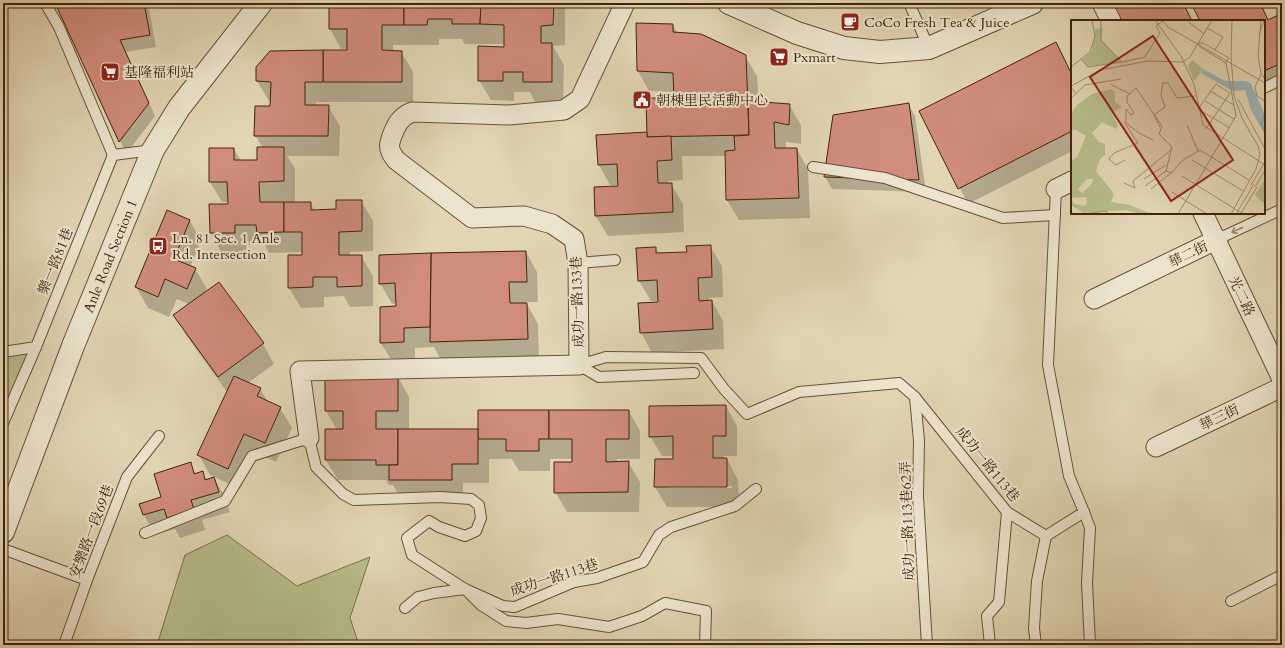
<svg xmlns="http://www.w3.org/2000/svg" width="1285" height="648" viewBox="0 0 1285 648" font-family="Cardo,'Noto Serif TC',serif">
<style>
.green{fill:#b6bc8a;stroke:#7c704a}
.shadow{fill:#0003;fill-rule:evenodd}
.building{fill:#d08c7c;stroke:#42240a}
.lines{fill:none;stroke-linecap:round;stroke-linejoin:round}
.service-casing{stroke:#6a5034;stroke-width:12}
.minor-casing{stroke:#6a5034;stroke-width:21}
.tertiary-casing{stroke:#6a5034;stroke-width:24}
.service{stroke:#ece4ce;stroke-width:10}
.minor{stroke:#ece4ce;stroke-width:19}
.tertiary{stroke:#ece4ce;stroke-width:22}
.oneway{stroke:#97846c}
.labels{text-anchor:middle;stroke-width:4;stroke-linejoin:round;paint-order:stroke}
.poi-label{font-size:14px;fill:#42240a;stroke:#ece4ce;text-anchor:start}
.street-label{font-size:14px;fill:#42240a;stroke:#ece4ce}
.inset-road{fill:none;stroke:#a18e6f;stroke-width:1}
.view{fill:#8f2418;fill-opacity:0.15;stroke:#8f2418;stroke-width:2}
.inset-edge{fill:none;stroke:#42240a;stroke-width:2}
</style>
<rect width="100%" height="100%" fill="#e1d5b3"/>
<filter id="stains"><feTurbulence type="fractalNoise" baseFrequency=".005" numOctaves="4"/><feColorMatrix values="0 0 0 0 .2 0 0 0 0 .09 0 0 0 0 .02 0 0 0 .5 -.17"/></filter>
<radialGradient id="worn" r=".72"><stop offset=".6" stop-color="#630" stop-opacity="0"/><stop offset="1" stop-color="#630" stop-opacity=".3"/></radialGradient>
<g class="green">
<path d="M36,347L3,423V352Z"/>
<path d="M227,535L297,586L370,557L350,618L359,645H157L185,555Z"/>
</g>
<g class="shadow">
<path d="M56,3H148L156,47L126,52L155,116L127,153L120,141Z"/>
<path d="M330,3H563L565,7V45L553,46L564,65L563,102H535L530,92H514V101L491,100L479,80L505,48V44H465L462,39H439V45H393V52H401L413,72V102H316V106H328L340,126L339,156H287L295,168V203H310L315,211L337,210L361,201L373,221V251L350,252V256H361L373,276V306L350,307L344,296L324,297V307L301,308L289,288L303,256V252L269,253L265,245H246V253H222L211,233L210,205H229V202H222L210,182V149H234L241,161H258L263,148L255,135L271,107V101H269L257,81V68L348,51V49H341L330,29Z"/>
<path d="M1112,3H1184L1192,21H1117Z"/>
<path d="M1193,3H1261L1269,21L1282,14V82L1264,90V21H1201Z"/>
<path d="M637,24L673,25L678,34L745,56L757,76L759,103L789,105L801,125V144L786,142V149H797L808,169L810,218L739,220L727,200L726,156H682L683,180L668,181V184H671L683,204L684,232L608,236L596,216L595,188L619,187V185H610L599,165L648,133L675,99V92L649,91L638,71Z"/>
<path d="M1055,43L1072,74V151L968,204L920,111Z"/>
<path d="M908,104L915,116L926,192L832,189L825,177L834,115Z"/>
<path d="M190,221L201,241L190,267L195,269L207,289L206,293L263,344L274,364L248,383L260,389L268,402L280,408L292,428L276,462L256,453L240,489L210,475L199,455L227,392L186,335L175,315L189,304L177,299L169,317L148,308L136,287Z"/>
<path d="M710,246L722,266L723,297L709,298V301H712L723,321L724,349L652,353L641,332L659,303V301H651L639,281L637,249L655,248L659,254L688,253Z"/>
<path d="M526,252L537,272L538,302H526L538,324L539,359L442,362L434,347L415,348V362L393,363L381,343L397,307V303L392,304L380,283V256Z"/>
<path d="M398,377L409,397V430H479L629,411L640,431V459H617V462H628L640,482L639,512H567L555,492L573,463V459H550V471H519L512,459H489V483H463V500H402L393,485H389L386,480H338L326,460L337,430L326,411Z"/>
<path d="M726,406L737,426V456H724V459H727L738,480L739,507H667L655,487L656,460H674V456H662L650,436ZM666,486H732V488H666Z"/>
<path d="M190,464L196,474L202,472L207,480L214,478L225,498L230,512L202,520L205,530L180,538L175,529L155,535L144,515L140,504L162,497Z"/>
</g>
<g class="building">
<path d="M55,3H144L150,35L120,40L149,103L119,142Z"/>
<path d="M329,3H404V25H382V50L402,51V82H323V50H347V29H329Z"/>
<path d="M404,3H481L480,24H452V19H428L427,25H404Z"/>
<path d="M481,3H554L553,25L541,26V43H552V82H523V72H503V81H478V46L504,47V25L480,24Z"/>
<path d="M1111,3H1183L1192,21H1116Z"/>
<path d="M1191,3H1260L1268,20L1282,13V63L1264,71V21H1200Z"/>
<path d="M636,23L673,24V32L701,34L746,55L749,135L647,137L646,98H674L673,73L637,71Z"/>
<path d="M1056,42L1072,75V131L958,189L919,111Z"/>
<path d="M323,50V82H305V105H329L328,136H254L255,106H270L271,82L256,81V67L270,51Z"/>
<path d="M748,101L790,104L789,125L774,122L775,148H797L799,198L726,200L725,151L735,150L734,136L749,135Z"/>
<path d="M909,103L919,180L824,177L833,115Z"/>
<path d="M647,132V137L671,136L672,160L657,161L658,183H672L673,212L595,216L594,187L618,186L617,164L598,165L596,135Z"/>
<path d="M257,147H284V181L259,182L260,202H284V232L257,233L256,225H235V233H210L209,204H228L227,182H209V148H234V160H257Z"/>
<path d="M336,200H362V231L339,232V255H362V286L337,287V277H313V287L288,288V255H302V232H284V202H311V210L336,209Z"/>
<path d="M167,210L190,220L174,259L196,268L187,289L165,279L158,297L135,287Z"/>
<path d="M711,245L712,277L698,278L699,301L712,300L713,329L640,333L638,303L658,302L657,280L638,281L636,248L656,247V253L687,252L686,246Z"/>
<path d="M526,251L527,282H509L510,303H527L528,339L430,342L431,253Z"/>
<path d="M431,253L430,327L404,328V342L380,343V307L396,306L395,283L379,284V255Z"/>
<path d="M219,282L264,343L218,377L173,315Z"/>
<path d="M234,376L261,388L257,396L281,407L265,443L244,434L228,469L197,455Z"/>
<path d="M325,376H398V411H376V429H398V465H376V460H325V429H343V411H325Z"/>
<path d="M726,405V436H713V458H727V487H654L655,459H673V436L649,437V406Z"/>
<path d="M478,410H549V439H539V451H506V439H478Z"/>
<path d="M549,410H629V439H606V462L629,461L628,492L554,493V462H572V439H549Z"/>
<path d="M398,429H478V464H452V480H389V465H398Z"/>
<path d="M191,462L194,474L203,471L205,480L214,477L219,492L191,500L194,509L167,518L164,509L143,515L139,504L161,497L154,474Z"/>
</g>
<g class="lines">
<defs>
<g id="service">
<path d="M45,3L59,27L113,155L153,150"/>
<path d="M909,3L929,48"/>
<path d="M749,11L766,3"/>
<path d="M1264,88L1282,79"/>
<path d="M813,167L885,178L1003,218L1055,215"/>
<path d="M1218,239L1282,209"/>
<path d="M578,263L615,260"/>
<path d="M3,352L36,347L113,155"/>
<path d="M579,365L606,357L701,358L724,389L747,414L799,392L899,383L915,397L1007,512L1046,536L1084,512L1069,476L1048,365L1056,189"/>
<path d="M579,365L599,377L694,373"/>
<path d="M915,397L919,441L918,496L927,645"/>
<path d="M3,423L36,347"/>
<path d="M1084,512L1090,528L1087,583L1090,645"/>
<path d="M145,533L225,501L252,456L309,438L316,467L343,494L354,500L440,497L471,499L479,505L481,518L476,531L465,536L439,527L429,521L407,538L412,555L465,589L503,606L515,607L574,582L597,578L643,562L659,535L671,527L735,506L756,489"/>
<path d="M3,549L87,580"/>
<path d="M1231,601L1282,575"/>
<path d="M405,608L418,597L434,593L465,589L481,605L506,621L526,623L558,619L609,627L642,616L665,603L706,611L705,645"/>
<path d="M64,645L87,580L127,477L159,436"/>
<path d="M990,645L987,616L999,602L1007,512"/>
<path d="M1036,645L1034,628L1037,581L1046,536"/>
</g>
<g id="minor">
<path d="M1102,3L1111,21"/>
<path d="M1056,189L1072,181"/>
<path d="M1203,213L1282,379"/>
<path d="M1094,299L1218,239"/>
<path d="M309,438L300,371L579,365L578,263L574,239L552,224L524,216L472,218L396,160C395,158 392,155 391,152C388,146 390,142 392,136C396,125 400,117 412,112L509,115L564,110L580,99L625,3"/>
<path d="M1156,447L1282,387"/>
</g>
<g id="tertiary">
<path d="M729,3L797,33L844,48L880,52L929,48L1032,3"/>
<path d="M3,532L73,346L153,150L179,108L261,3"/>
</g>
</defs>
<use href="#service" class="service-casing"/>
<use href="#minor" class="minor-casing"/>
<use href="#tertiary" class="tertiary-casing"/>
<use href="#service" class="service"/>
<use href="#minor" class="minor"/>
<use href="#tertiary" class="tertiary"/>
</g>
<defs><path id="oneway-shaft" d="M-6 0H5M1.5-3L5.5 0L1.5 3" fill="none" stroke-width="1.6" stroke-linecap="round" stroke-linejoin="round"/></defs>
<use class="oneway" href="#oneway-shaft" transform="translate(1237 230) rotate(155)"/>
<defs>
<symbol id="cafe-square" viewBox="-11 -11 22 22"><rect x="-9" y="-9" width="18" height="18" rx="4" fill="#8f2418" stroke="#ece4ce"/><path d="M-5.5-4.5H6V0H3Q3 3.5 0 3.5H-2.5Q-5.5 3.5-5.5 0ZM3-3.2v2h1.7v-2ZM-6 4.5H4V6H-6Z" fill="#fff"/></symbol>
<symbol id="supermarket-square" viewBox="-11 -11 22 22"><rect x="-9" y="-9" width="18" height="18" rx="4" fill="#8f2418" stroke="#ece4ce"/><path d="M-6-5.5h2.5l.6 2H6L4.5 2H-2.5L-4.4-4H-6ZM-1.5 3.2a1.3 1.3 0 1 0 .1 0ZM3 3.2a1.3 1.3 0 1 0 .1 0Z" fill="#fff"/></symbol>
<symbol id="civic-square" viewBox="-11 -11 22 22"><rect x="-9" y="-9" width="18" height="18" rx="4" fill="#8f2418" stroke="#ece4ce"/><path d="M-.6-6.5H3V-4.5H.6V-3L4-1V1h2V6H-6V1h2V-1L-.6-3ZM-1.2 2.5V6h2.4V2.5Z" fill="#fff"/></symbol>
<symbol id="bus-square" viewBox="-11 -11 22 22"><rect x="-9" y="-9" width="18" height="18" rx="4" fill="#8f2418" stroke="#ece4ce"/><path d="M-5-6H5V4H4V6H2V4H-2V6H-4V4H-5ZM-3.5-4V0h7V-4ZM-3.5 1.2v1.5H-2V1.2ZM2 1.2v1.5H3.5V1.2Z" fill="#fff"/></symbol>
</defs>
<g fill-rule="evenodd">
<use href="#cafe-square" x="839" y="11" width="22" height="22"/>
<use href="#supermarket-square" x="768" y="46" width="22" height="22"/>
<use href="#supermarket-square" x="99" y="61" width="22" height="22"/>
<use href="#civic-square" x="631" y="89" width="22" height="22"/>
<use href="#bus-square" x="147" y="235" width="22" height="22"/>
</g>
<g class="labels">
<g class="poi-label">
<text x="864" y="27">CoCo Fresh Tea &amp; Juice</text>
<text x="793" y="62">Pxmart</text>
<text x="124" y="77">基隆福利站</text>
<text x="656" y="105">朝棟里民活動中心</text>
<text x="172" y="243">Ln. 81 Sec. 1 Anle<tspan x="172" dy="16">Rd. Intersection</tspan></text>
</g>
<g class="street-label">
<text transform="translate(1188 254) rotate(-26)" y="5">華二街</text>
<text transform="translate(110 256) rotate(-68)" y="5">Anle Road Section 1</text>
<text transform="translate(55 261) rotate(-68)" y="5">樂一路81巷</text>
<text transform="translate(1242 296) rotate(65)" y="5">光二路</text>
<text transform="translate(577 302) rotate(-92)" y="5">成功一路133巷</text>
<text transform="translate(1219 417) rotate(-26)" y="5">華三街</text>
<text transform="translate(988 464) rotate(51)" y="5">成功一路113巷</text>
<text transform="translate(907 521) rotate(-92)" y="5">成功一路113巷62弄</text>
<text transform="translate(91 531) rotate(-69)" y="5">安樂路一段69巷</text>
<text transform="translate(554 577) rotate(-18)" y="5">成功一路113巷</text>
</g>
</g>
<g transform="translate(1071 20)">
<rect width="194" height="194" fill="#e1d5b3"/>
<path d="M32,8L30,20L51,42L17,47L11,40L21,31L24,9ZM121,40L132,49L123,61L117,46ZM40,69L44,72V82L51,87L41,93L47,106L45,109L31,102L21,113L28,122L34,124V135L29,139L25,151L43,174L40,182L59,185L81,194H67L56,190L12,193L0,185V179L3,184L14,186L16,182L15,177L0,178V141L6,137L15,116L3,109L0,112V94L6,85L21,74ZM16,159H21L22,162L12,173L9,172L7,169ZM194,159V182H191L184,175Z" fill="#b6bc8a" fill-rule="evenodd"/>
<path d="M132,49L154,61H175L180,64L194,95V115L180,90L174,70L162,71L156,68L130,53Z" fill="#9bb5b9"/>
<path class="inset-road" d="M30,0V20L51,42L74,37M84,0L110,36L123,64L132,105L194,145M91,0L97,7L194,63M115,0L133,14M190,0L187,36L190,53L194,59M136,8L152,17L144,30M188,16L193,0M127,23H132L158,38L155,43L129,27ZM74,37L89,13L85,6L92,1M10,39L17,47L51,42M0,47L19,32L24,16L21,0M190,54L184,67L186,76L194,81M39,64L59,74M139,71L163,85M5,74L0,67L2,65L29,50L77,41L112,42L119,37L141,0M0,78L14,65L50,59M167,79L194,129M134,81L163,99M194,93L190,103L194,112M83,95L94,87L90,75L92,63H97L106,78L125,76M83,95L89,107M53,102L67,123L43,133L38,139L45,145L54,140M116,105L127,131M159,108L127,89L145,64L159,73M135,109L159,73M82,120L68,113L55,103V89L60,95L63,93L56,82V76L65,68L91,106L88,114L101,127L95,151L100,153L112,140L129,130L178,160M121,140L172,171M111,156L172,194M73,159L95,145M53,163L64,168L62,161L100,130M180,165L194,142M74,166L95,151M184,167L194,150M80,169L100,153M101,172L136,194M170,193L186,167M13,194L35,191L37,194M107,194L165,96L155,43M160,194L185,149L189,135L187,126L171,98L163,76L160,36L161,0M165,194L183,164"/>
<path class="view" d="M82,16L162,140L100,181L19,57Z"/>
<rect width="194" height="194" class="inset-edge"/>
</g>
<rect width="1285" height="648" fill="none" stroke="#e1d5b3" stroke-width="16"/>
<rect x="4" y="4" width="1277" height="640" fill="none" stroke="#42240a" stroke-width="2"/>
<rect x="8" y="8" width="1269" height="632" fill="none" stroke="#42240a"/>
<rect width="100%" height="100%" filter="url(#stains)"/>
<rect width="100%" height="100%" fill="url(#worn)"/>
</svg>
